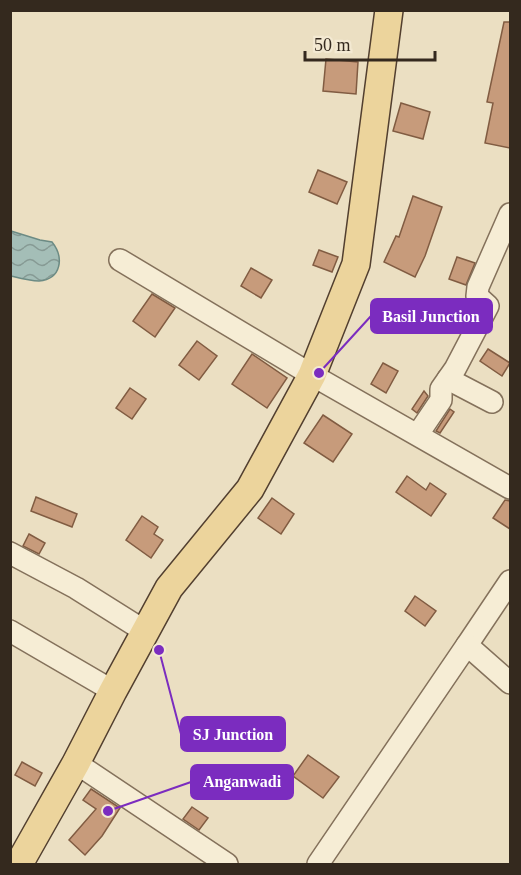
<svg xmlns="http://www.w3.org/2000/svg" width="521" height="875" viewBox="0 0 521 875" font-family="'Times New Roman',serif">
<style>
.water{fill:url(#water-waves);stroke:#6c8b84;stroke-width:1.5}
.building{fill:#c79b7b;stroke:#815c42;stroke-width:1.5}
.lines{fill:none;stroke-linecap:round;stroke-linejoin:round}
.minor-casing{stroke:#84715b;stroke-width:24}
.major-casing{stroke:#523f2f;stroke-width:30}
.minor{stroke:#f6edd5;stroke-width:21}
.major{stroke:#ecd49c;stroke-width:27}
.leader{fill:none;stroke:#7b2cbf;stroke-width:2}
.callout-dot{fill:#7b2cbf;stroke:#f3e9d2;stroke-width:2}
.callout{fill:#7b2cbf;stroke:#7b2cbf;stroke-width:2}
.callout-label{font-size:16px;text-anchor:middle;font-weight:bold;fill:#fff}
</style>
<defs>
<pattern id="water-waves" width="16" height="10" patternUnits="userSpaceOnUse" patternTransform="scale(1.5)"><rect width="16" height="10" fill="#a4beb7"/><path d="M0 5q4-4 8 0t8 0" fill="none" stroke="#869a94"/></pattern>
</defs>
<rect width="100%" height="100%" fill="#ebdfc2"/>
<path class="water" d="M11,231L40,240L52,242C64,257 62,279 39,281C30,281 19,278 11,276Z"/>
<g class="building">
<path d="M504,22H510V148L485,143L493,103L487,102Z"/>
<path d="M326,59L358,62L356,94L323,91Z"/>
<path d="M401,103L430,112L423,139L393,131Z"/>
<path d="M318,170L347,182L337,204L309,192Z"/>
<path d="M413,196L442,207L425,256L415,277L384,262L396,236L399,237Z"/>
<path d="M319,250L338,257L332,272L313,265Z"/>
<path d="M457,257L475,263L466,285L449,279Z"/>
<path d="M251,268L272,280L261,298L241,286Z"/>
<path d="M152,294L175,308L155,337L133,321Z"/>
<path d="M197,341L217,356L199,380L179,365Z"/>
<path d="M488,349L510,363L502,376L480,361Z"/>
<path d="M252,354L287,378L267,408L232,384Z"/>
<path d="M383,363L398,371L386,393L371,384Z"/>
<path d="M130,388L146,399L132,419L116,408Z"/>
<path d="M424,391L428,396L417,413L412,409Z"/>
<path d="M450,409L454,412L440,433L436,431Z"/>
<path d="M323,415L352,434L333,462L304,443Z"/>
<path d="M407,476L426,490L430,483L446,494L431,516L396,492Z"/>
<path d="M36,497L77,514L72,527L31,511Z"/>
<path d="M272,498L294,514L281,534L258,518Z"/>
<path d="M505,500L510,501V529L493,518Z"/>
<path d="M142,516L158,527L154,534L163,540L151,558L126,540Z"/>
<path d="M29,534L45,543L39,554L23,546Z"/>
<path d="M415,596L436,611L425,626L405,611Z"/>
<path d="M308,755L339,777L323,798L293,776Z"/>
<path d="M22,762L42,773L35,786L15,775Z"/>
<path d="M91,789L120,808L102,836L85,855L69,840L96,809L83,800Z"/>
<path d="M192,807L208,818L199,830L183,819Z"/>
</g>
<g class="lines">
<defs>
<g id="minor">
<path d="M120,260L312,375L510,488"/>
<path d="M448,379L492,402"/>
<path d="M418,434L441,400V389L455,369L488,306L477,296L478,287L510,214"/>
<path d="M10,553L76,588L146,632"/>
<path d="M510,581L467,645L510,683"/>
<path d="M10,631L113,691"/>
<path d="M76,763L227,864"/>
<path d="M318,864L467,645"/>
</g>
<path id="major" d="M19,864L76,763L113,691L169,588L250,489L312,375L356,264L389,10"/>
</defs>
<use href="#minor" class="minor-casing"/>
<use href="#major" class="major-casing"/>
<use href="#minor" class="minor"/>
<use href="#major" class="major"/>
</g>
<path class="leader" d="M319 373L371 316M159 650L181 734M108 811L191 782"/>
<g class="callout-dot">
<circle cx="319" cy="373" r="6"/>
<circle cx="159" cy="650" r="6"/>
<circle cx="108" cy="811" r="6"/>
</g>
<g class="callout">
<rect x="371" y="299" width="121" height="34" rx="6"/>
<rect x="181" y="717" width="104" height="34" rx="6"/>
<rect x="191" y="765" width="102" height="34" rx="6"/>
</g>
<g class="callout-label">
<text x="431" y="322">Basil Junction</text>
<text x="233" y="740">SJ Junction</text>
<text x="242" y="787">Anganwadi</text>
</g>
<rect width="521" height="875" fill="none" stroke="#34291e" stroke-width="24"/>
<path d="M305 51v9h130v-9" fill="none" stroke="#34291e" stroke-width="3"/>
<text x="314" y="51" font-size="18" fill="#34291e" stroke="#f3e9d2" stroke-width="4.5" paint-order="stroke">50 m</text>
</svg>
